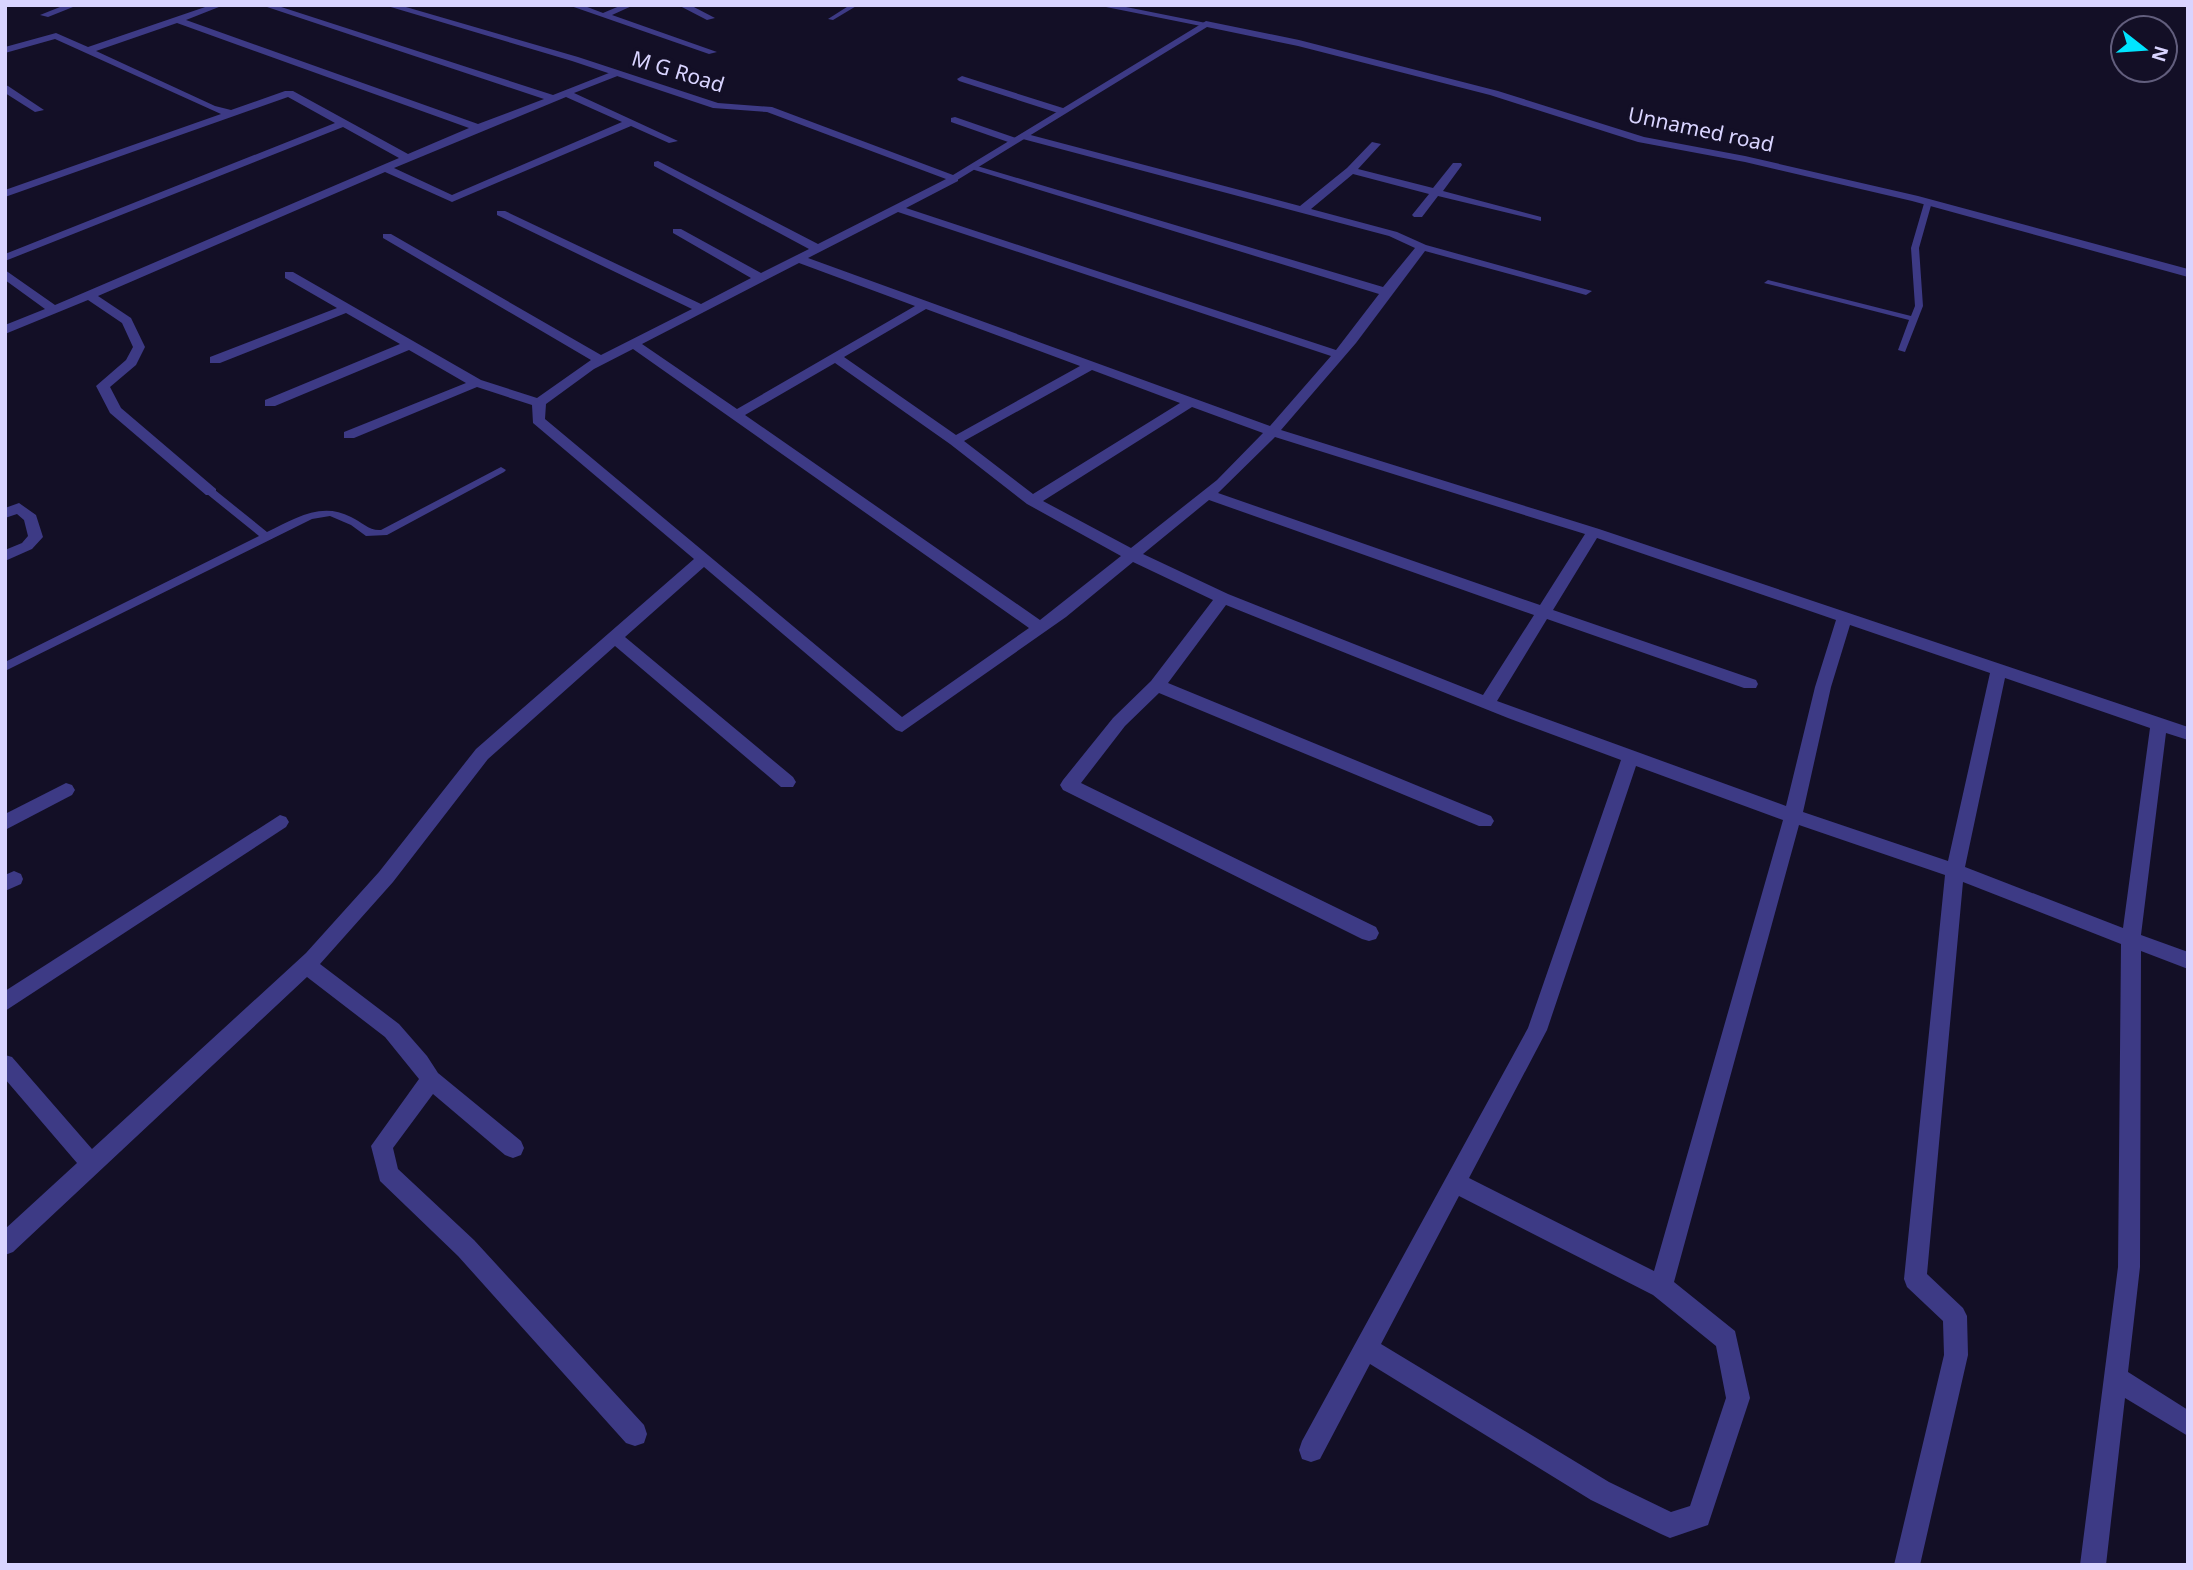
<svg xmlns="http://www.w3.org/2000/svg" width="2193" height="1570" viewBox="0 0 2193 1570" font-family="'Noto Sans',sans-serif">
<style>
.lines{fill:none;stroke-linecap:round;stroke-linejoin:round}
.service{fill:#3d3a85;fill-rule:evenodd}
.minor{fill:#3d3a85;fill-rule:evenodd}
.tertiary{fill:#3d3a85;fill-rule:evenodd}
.labels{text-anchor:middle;stroke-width:7;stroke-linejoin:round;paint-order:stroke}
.far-street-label{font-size:21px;fill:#d9d4ff;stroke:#130f26}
</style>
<rect width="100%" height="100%" fill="#130f26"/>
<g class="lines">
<g class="service">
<path d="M850,5H858L833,20L828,19Z"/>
<path d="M1925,200L1932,202L1919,248L1923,306L1905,352L1898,350L1909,320L1764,283L1768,280L1911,316L1915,306L1911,248Z"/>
<path d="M501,467L506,470L504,472L387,535L366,536L351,525L330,516L312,519L5,671V662L259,536L207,494V490H215L267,532C294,519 321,501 351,517C362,522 369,531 381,530Z"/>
</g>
<g class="minor">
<path d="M65,5H78L48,17L40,15Z"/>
<path d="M211,5H224L186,20L478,124L544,99L261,5H275L553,95L614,71H620V75L574,93L678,141L669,143L631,126L452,202L385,172L98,296L131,318L145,347L136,365L110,387L121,408L216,489V495H206L110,413L96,386L126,360L133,347L122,323L88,300L5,334V325L45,309L5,280V270L55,305L399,158L343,127L5,261V254L335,123L288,97L5,197V190L221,114L55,39L5,53V47L56,33L88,47ZM177,23L469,128L408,154L293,91H285L231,110L215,106L96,51ZM566,97L622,122L452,195L394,168Z"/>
<path d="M568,5H582L603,13L622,5H634L612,15L717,52L709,54Z"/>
<path d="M678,5H690L715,18L707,20Z"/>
<path d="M1096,5H1116L1211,24L1206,27Z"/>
<path d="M962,76L1066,109L1067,111L1058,113L959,81L957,79Z"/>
<path d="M5,85L8,86L44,110L35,112L5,93Z"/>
<path d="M955,117L1019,139L1020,141L1011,143L951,122V118Z"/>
<path d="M1023,133L1300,206L1347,168L1372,142L1381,144L1358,169L1433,188L1453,163H1461L1462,165L1443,191L1541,217V221L1438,196L1422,217H1414L1412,215L1429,194L1353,174L1311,209L1397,232L1426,245L1592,291L1586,295L1425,251L1356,343L1281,430L1599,529L2188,727V740L2166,733L2141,935L2188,952V969L2141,951L2140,1267L2128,1372L2188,1410V1436L2125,1398L2106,1565H2080L2118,1267L2121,944L1963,882L1927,1274L1963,1308L1967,1316L1968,1355L1920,1565H1894L1944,1355L1943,1321L1907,1287L1904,1279L1945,875L1799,825L1674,1282L1735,1331L1750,1398L1708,1525L1670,1538L1661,1534L1591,1500L1370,1364L1320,1459L1311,1462L1302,1459L1299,1450L1302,1441L1528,1028L1621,760L1508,718L1226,605L1168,683L1491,816L1494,821L1491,826H1479L1159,693L1125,726L1081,783L1376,927L1379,933L1376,939L1369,941L1362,939L1063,790L1060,785L1063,780L1113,718L1151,681L1213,600L1133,562L1066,617L902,732L896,730L704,567L625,637L793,777L796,782L793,787H781L615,646L488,759L393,882L320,964L399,1024L427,1056L438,1073L521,1141L524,1148L521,1155L513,1158L505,1155L433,1094L393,1148L398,1169L474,1240L644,1425L647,1434L644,1443L635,1446L626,1443L458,1256L380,1181L371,1146L419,1079L385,1037L307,977L13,1252L5,1255V1229L77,1163L5,1079V1055L12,1057L92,1149L306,953L379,872L476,749L694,559L533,423L532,405L477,387L354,438H344V432L466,383L409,350L275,406H265V400L400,344L346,313L220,363H210V357L337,308L285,278V272H293L481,380L537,398L591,360L383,238V234H391L601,355L692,309L497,215V211H505L701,304L751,278L673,233V229H681L761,273L809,249L654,166V162L658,161L818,244L950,177H958V181L906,208L1336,350L1379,294L968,168L977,166L1383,287L1415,248L1389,236L1019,138L1018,136ZM898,212L1331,356L1270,426L808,258ZM799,263L915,306L737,409L642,344ZM926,309L1080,366L956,435L844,357ZM633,349L1029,628L902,717L545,419L546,404L594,369ZM835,363L950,444L1027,504L1121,556L1040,620L745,415ZM1092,370L1180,403L1033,494L964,441ZM1192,407L1263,433L1217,480L1131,548L1043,501ZM1275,437L1585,534L1540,605L1218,493ZM1209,500L1534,615L1483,695L1228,594L1143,554ZM1597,538L1836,620L1815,687L1786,806L1497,701L1547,619L1744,688H1756L1758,684L1756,680L1553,610ZM1850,625L1990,673L1948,861L1803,812L1831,687ZM2005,678L2150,728L2123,928L1965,867ZM1636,766L1783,820L1654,1271L1469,1178L1547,1030ZM1459,1196L1653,1295L1716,1346L1726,1398L1690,1506L1671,1512L1609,1482L1381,1344Z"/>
<path d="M19,503L36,515L43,537L32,549L5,561V550L22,543L28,536L24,520L17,514L5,518V508Z"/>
<path d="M66,783L72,785L75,790L72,795L5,830V814Z"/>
<path d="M280,815L286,817L289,822L286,827L5,1011V991Z"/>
<path d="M14,871L21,874L23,879L21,884L5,891V875Z"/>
</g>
<path class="tertiary" d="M384,5H399L578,57L718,103L772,107L953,175L1206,21L1299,40L1498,91L1644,137L1745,156L1918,196L2188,269V277L1912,201L1745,162L1638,142L1490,95L1298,46L1207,27L954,182L767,112L713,108L572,61Z"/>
</g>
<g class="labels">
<g class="far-street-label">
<text transform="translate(678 72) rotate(17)" y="7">M G Road</text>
<text transform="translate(1701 130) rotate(12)" y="7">Unnamed road</text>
</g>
</g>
<rect width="2193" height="1570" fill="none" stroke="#d9d4ff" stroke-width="14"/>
<g transform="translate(2144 49) rotate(107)"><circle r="33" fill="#130f26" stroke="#625e7d" stroke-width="2"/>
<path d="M0-5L12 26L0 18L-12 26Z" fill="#00e5ff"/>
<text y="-10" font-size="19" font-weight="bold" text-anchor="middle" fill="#d9d4ff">N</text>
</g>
</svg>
